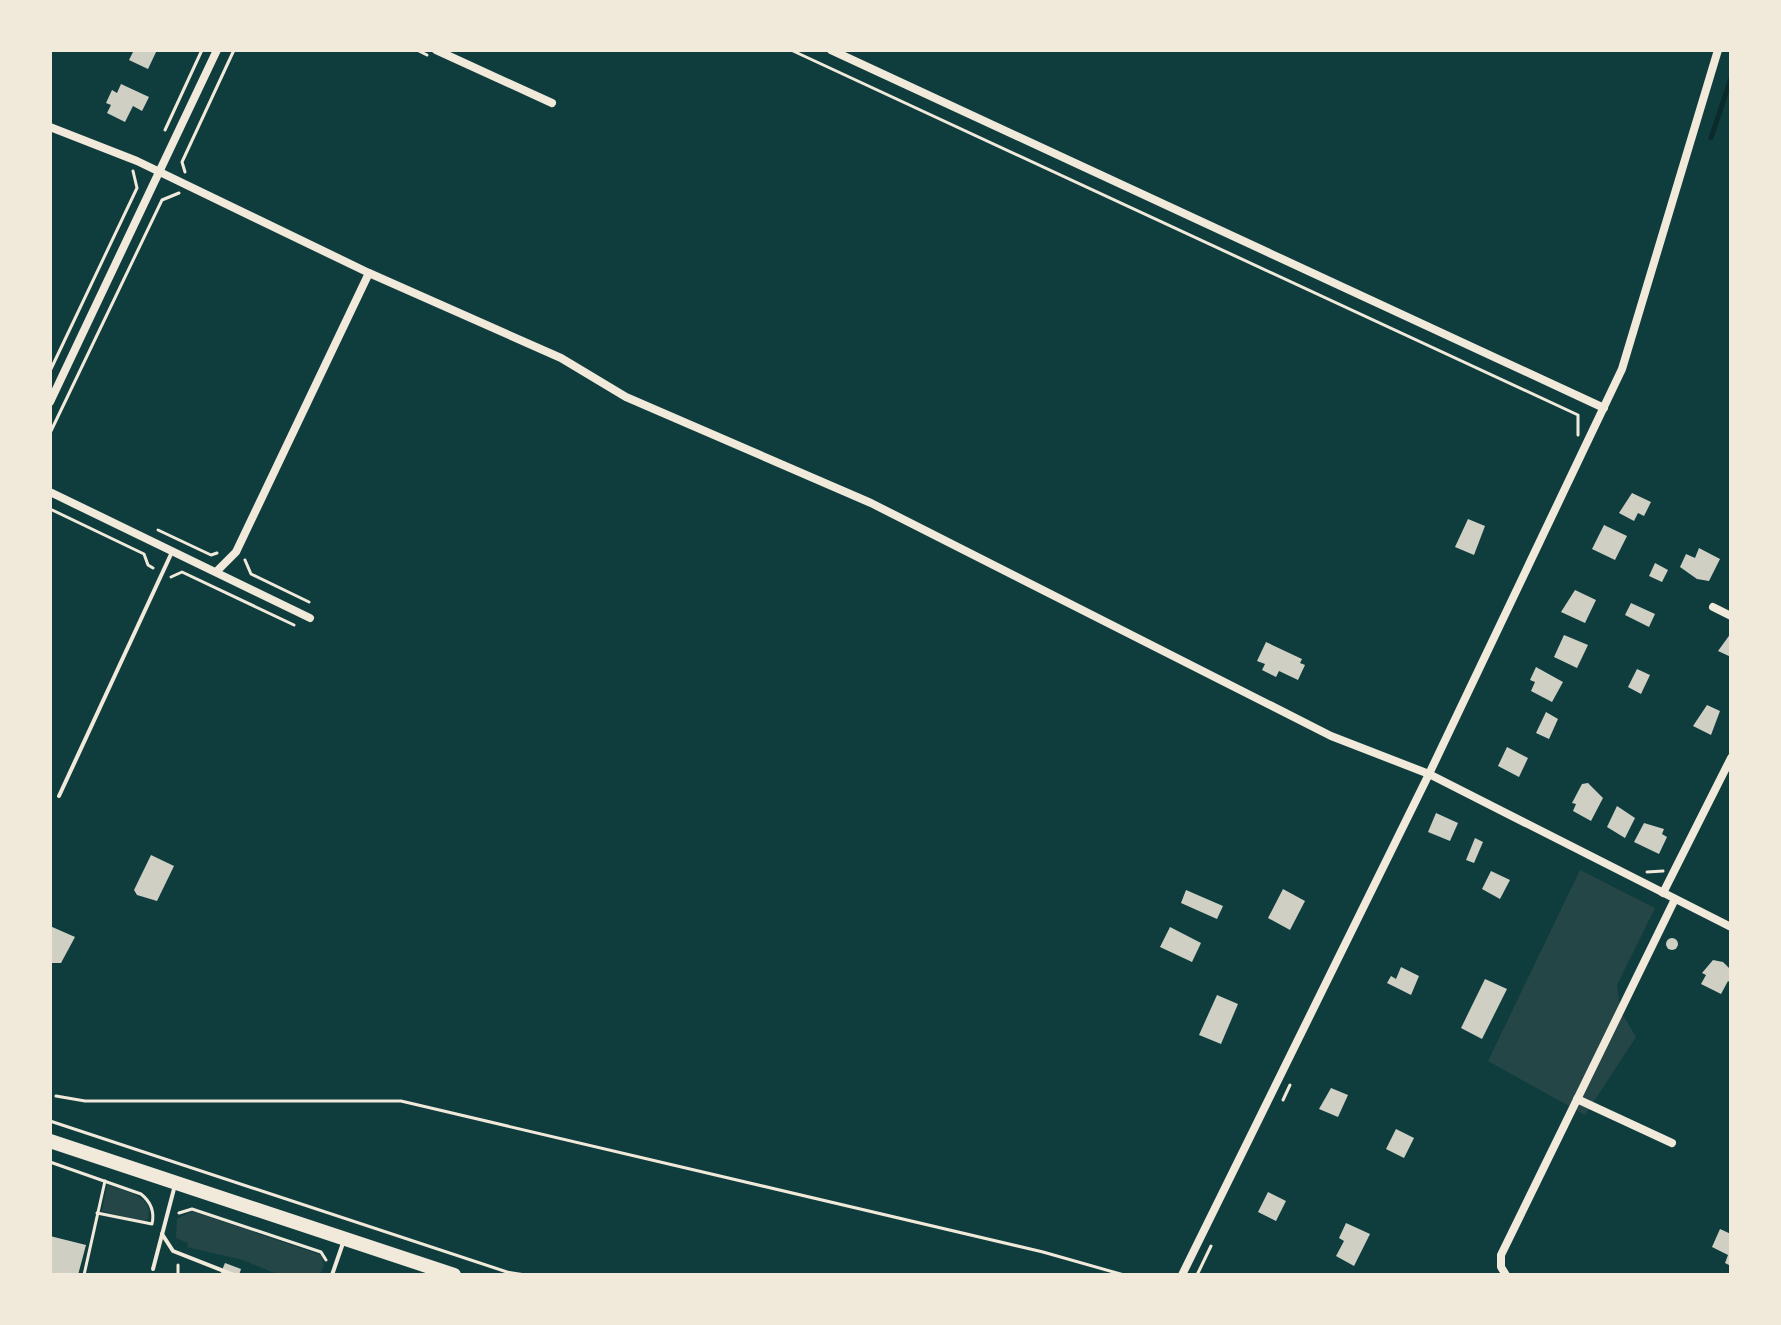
<svg xmlns="http://www.w3.org/2000/svg" width="1781" height="1325" viewBox="0 0 1781 1325" font-family="Commissioner,sans-serif">
<style>
.green{fill:#244646}
.lines{fill:none;stroke-linecap:round;stroke-linejoin:round}
.stream{stroke:#0a2a2b;stroke-width:5}
.building{fill:#cfcfc3}
.path{stroke:#f1e9da;stroke-width:3}
.service{stroke:#f1e9da;stroke-width:4}
.minor{stroke:#f1e9da;stroke-width:8}
.primary{stroke:#f1e9da;stroke-width:14}
</style>
<rect width="100%" height="100%" fill="#0f3d3e"/>
<g class="green">
<path d="M1580,870L1655,908L1617,985L1620,1010L1636,1037L1585,1115L1488,1061Z"/>
<path d="M107,1185C124,1191 155,1196 148,1219L143,1222L102,1211Z"/>
<path d="M192,1211L321,1255L324,1265L320,1275H279L243,1260L187,1247L188,1243L176,1238L177,1219Z"/>
</g>
<g class="lines">
<path class="stream" d="M1711,138L1731,78"/>
</g>
<g class="building">
<path d="M134,50H157L148,69L129,60Z"/>
<path d="M121,84L149,97L142,111L133,106L125,122L107,113L111,105L106,103L112,90L117,93Z"/>
<path d="M1632,493L1651,502L1644,516L1638,513L1634,521L1619,513Z"/>
<path d="M1468,519L1485,526L1474,555L1455,547Z"/>
<path d="M1604,525L1627,536L1615,560L1592,549Z"/>
<path d="M1699,548L1720,559L1709,581L1697,579L1680,567L1686,554L1695,558Z"/>
<path d="M1655,563L1668,570L1662,582L1649,576Z"/>
<path d="M1575,590L1596,600L1585,623L1561,612Z"/>
<path d="M1631,603L1655,614L1649,627L1625,615Z"/>
<path d="M1731,633V657L1718,651Z"/>
<path d="M1564,635L1588,645L1577,668L1554,657Z"/>
<path d="M1266,642L1302,659L1300,663L1305,665L1298,680L1279,671L1276,677L1262,670L1265,664L1257,661Z"/>
<path d="M1536,667L1563,682L1552,702L1531,691L1535,682L1530,680Z"/>
<path d="M1637,669L1650,675L1641,694L1628,687Z"/>
<path d="M1707,705L1720,711L1711,735L1693,726Z"/>
<path d="M1546,712L1558,719L1549,739L1536,733Z"/>
<path d="M1507,747L1528,758L1519,777L1498,766Z"/>
<path d="M1588,783L1603,798L1591,821L1573,811L1576,804L1572,803L1582,784Z"/>
<path d="M1617,806L1635,818L1625,838L1607,827Z"/>
<path d="M1436,813L1458,823L1450,841L1428,832Z"/>
<path d="M1644,823L1664,829L1662,834L1667,837L1659,854L1634,842Z"/>
<path d="M1475,838L1483,842L1474,863L1466,860Z"/>
<path d="M151,855L174,866L157,901L137,895L134,890Z"/>
<path d="M1491,871L1510,880L1500,899L1482,889Z"/>
<path d="M1283,889L1305,901L1290,930L1268,918Z"/>
<path d="M1186,890L1223,906L1217,919L1181,903Z"/>
<path d="M50,926L75,937L61,963H50Z"/>
<path d="M1170,927L1201,943L1192,962L1160,947Z"/>
<circle cx="1672" cy="944" r="6"/>
<path d="M1713,960L1723,962L1731,970V983L1728,981L1721,994L1701,984L1706,975L1702,973Z"/>
<path d="M1401,967L1419,976L1411,995L1387,983L1391,976L1396,979Z"/>
<path d="M1485,979L1507,989L1482,1039L1461,1028Z"/>
<path d="M1217,995L1238,1004L1221,1044L1199,1035Z"/>
<path d="M1331,1088L1348,1095L1338,1117L1319,1109Z"/>
<path d="M1396,1129L1414,1138L1404,1158L1386,1149Z"/>
<path d="M1268,1192L1286,1201L1276,1221L1258,1212Z"/>
<path d="M1346,1223L1370,1234L1354,1266L1336,1256L1344,1241L1339,1238Z"/>
<path d="M1720,1229L1731,1234V1266L1725,1263L1728,1255L1712,1247Z"/>
<path d="M50,1236L86,1245L78,1275H50Z"/>
<path d="M225,1263L241,1269L239,1275H220Z"/>
</g>
<g class="lines">
<g class="path">
<path d="M417,50L427,55"/>
<path d="M791,50L1578,415V435"/>
<path d="M165,130L202,50"/>
<path d="M185,172L182,162L234,50"/>
<path d="M50,371L137,188L133,171"/>
<path d="M50,433L162,200L179,193"/>
<path d="M50,509L144,554L148,565L153,568"/>
<path d="M158,530L211,555L217,553"/>
<path d="M245,560L251,574L309,602"/>
<path d="M171,577L182,572L294,625"/>
<path d="M1647,872L1663,871"/>
<path d="M56,1096L85,1101H401L1043,1252L1124,1275"/>
<path d="M1283,1100L1290,1085"/>
<path d="M50,1121L507,1272L525,1275"/>
<path d="M50,1162L141,1194C151,1202 155,1211 152,1224L97,1213"/>
<path d="M179,1213L192,1209L321,1252L326,1260"/>
<path d="M84,1275L105,1181"/>
<path d="M178,1275V1265"/>
<path d="M1197,1275L1211,1246"/>
</g>
<g class="service">
<path d="M59,796L172,552"/>
<path d="M162,1234L173,1251L234,1275"/>
<path d="M153,1269L175,1185"/>
<path d="M332,1275L343,1243"/>
</g>
<g class="minor">
<path d="M436,50L552,103"/>
<path d="M831,50L1604,408"/>
<path d="M50,127L137,161L369,273L561,358L626,397L871,503L1331,736L1429,774L1731,927"/>
<path d="M50,402L217,50"/>
<path d="M50,492L310,618"/>
<path d="M217,571L236,552L369,273"/>
<path d="M1713,607L1731,616"/>
<path d="M1663,893L1731,758"/>
<path d="M1577,1099L1672,1143"/>
<path d="M1182,1275L1429,774L1622,369L1718,50"/>
<path d="M1506,1275L1501,1267V1255L1675,899"/>
</g>
<path class="primary" d="M50,1141L454,1275"/>
</g>
<rect width="1781" height="1325" fill="none" stroke="#f1e9da" stroke-width="104"/>
</svg>
